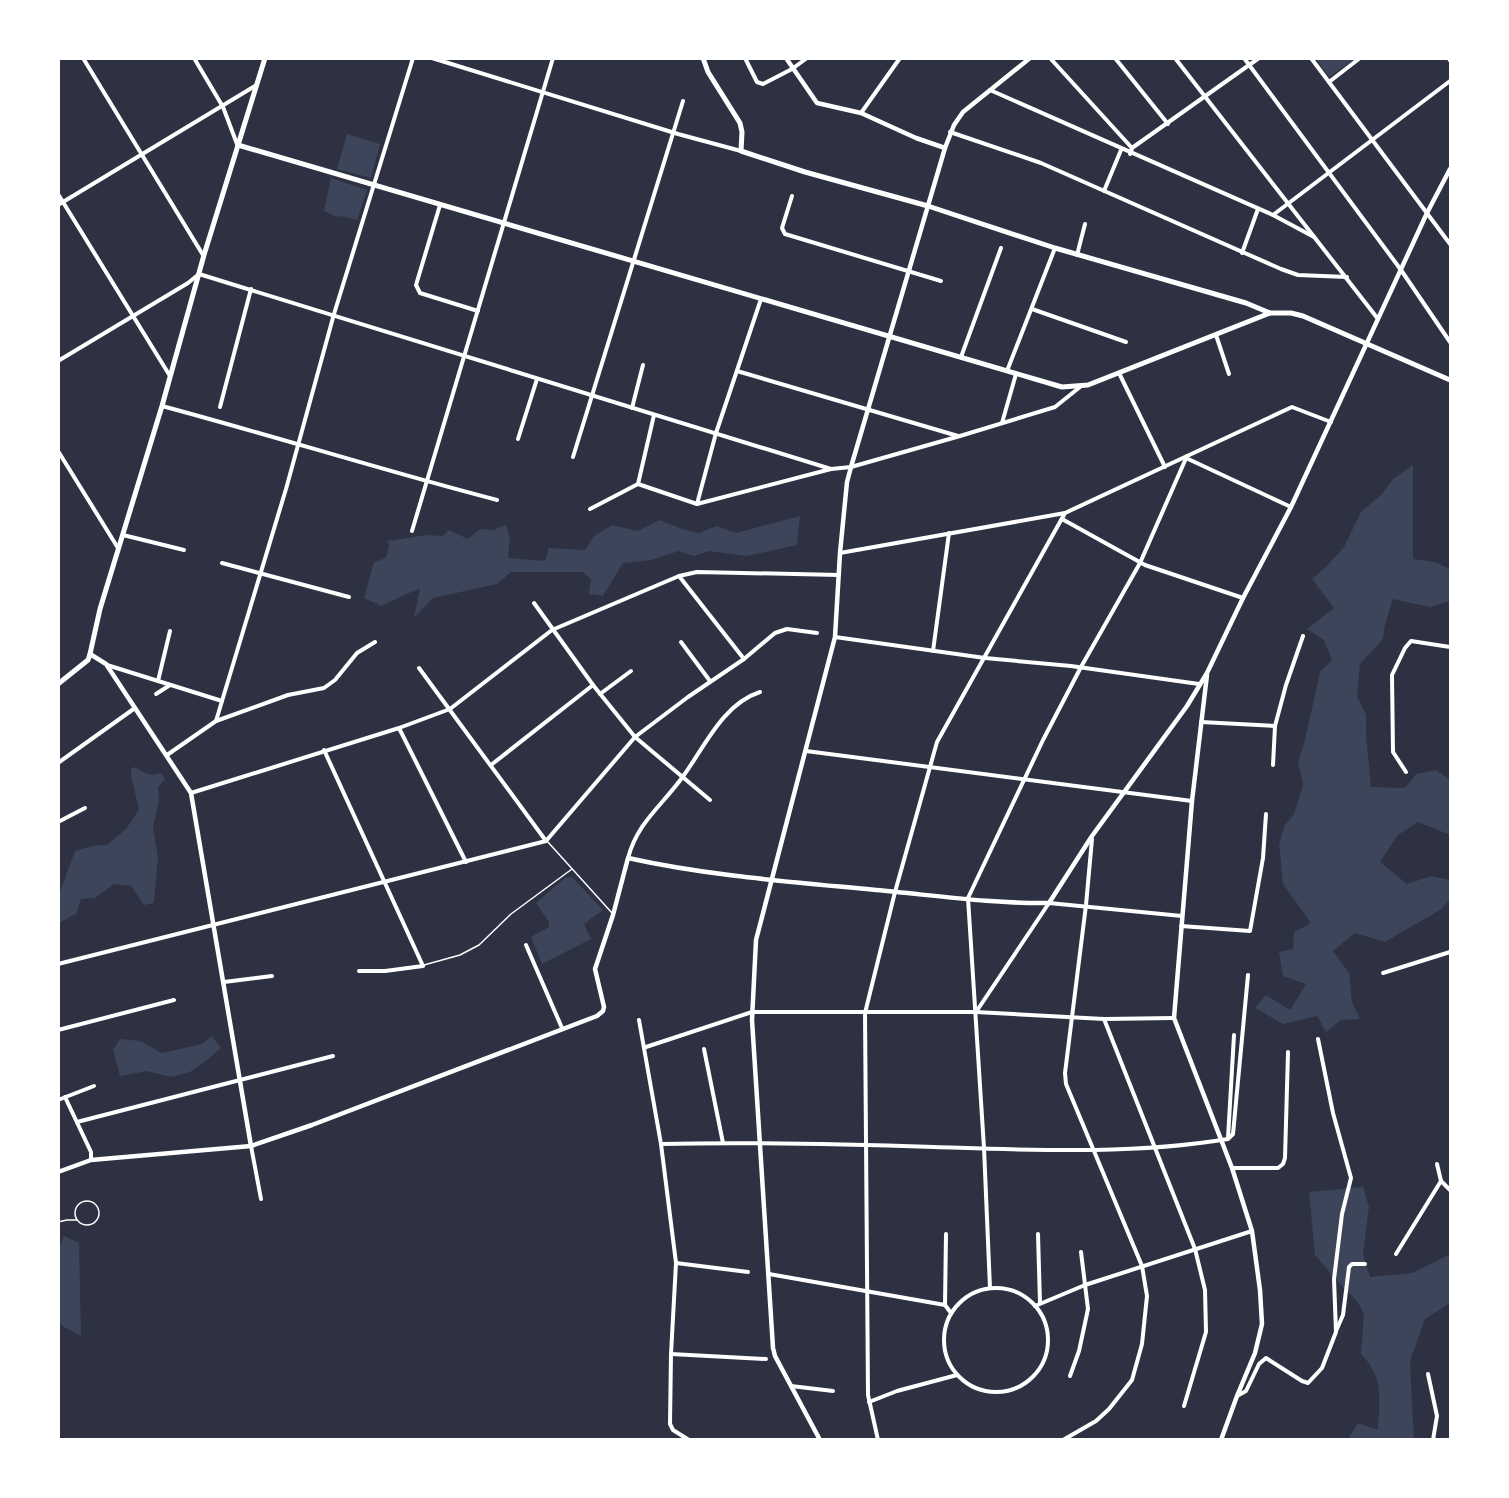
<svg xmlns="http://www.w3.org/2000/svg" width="1509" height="1498" viewBox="0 0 1509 1498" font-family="'Sofia Sans Condensed',sans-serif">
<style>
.green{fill:#3c4559}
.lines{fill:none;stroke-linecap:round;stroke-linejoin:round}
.service{stroke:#fff;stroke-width:1.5}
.minor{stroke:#fff;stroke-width:4}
.tertiary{stroke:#fff;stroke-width:4.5}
.secondary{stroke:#fff;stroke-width:5}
.primary{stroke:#fff;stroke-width:5}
</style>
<rect width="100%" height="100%" fill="#2d3142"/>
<g class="green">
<path d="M1316,59H1355L1329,77Z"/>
<path d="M347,134L380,144L371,178L337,169Z"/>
<path d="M331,178L367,190L357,220L341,216L337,217L324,211Z"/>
<path d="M1413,465V559L1435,562L1450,569V601L1430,607L1393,599L1385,624L1383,639L1360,664L1357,697L1366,715V735L1371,787L1405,788L1416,774L1436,770L1450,780V835L1418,822L1398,835L1380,862L1407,884L1431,876L1450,880V900L1440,910L1385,942L1355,933L1333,951L1349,973L1352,1002L1360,1019L1341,1020L1326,1032L1317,1016L1283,1024L1255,1008L1266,995L1290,1010L1306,984L1283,976L1279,952L1293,949L1294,932L1311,923L1283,884L1279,844L1285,825L1294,814L1303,785L1298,762L1304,744L1320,672L1332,660L1324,640L1307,629L1334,608L1312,579L1326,567L1344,547L1361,512L1381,495L1393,479Z"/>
<path d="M800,516L797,545L747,556L709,551L694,556L679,551L651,560L623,563L603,596L589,594L591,579L582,572H511L497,584L433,598L414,618L420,588L381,606L364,598L374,562L386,558L389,545L387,541L427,535L443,536L449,530L468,539L480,529L493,530L506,525L510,539L508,558L545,561L549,548L585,550L594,536L612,525L638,531L659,520L685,530L699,533L717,526L736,533Z"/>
<path d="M135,767C145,773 149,777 161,773L165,779L158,787L159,801L153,828L158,857L154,903L144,905L131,886L114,884L95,898L81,899L76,914L59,923V894L75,851L92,846L107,845L126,829L139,810L131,775V769Z"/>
<path d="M572,877L603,910L584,924L591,939L542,964L531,937L549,927V922L536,903L565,878Z"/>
<path d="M212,1036L221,1048L207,1060L190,1072L171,1077L147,1071L120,1076L113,1050L120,1039L140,1041L162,1053L202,1044Z"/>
<path d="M1363,1187L1369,1207L1363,1255L1370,1277L1412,1273L1449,1255L1450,1249V1303L1425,1319L1410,1361L1414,1439H1348L1358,1423L1378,1430C1379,1398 1385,1379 1361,1354L1364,1314L1357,1301L1339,1283L1315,1255L1309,1192Z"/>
<path d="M64,1236L79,1243L81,1336L62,1326L59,1320V1248Z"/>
</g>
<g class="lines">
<g class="service">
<path d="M547,841L612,913"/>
<path d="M424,965L460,955L479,945L511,914L572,869"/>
<circle cx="87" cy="1213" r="12"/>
<path d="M58,1222L67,1220H77"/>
</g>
<g class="minor">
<path d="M83,58L203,255"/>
<path d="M194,58L223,107L237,144"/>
<path d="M432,58L678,134L741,151"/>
<path d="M745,58L757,82L763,84L792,69L807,58"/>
<path d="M1050,58L1132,148"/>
<path d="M1115,58L1168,124"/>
<path d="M1175,58L1378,319"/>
<path d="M1244,58L1401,270L1450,342"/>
<path d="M1311,58L1450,244"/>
<path d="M1329,82L1360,58"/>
<path d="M990,90L1273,215L1314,237"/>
<path d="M861,113L900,58"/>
<path d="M950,132L1041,163L1281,269L1298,275L1347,277"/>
<path d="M1130,154L1132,148L1259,58"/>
<path d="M1104,191L1121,150"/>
<path d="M58,194L170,376"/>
<path d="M792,196L782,228L785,234L941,281"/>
<path d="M58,205L255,86"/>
<path d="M440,205L416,285L420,293L478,311"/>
<path d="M1273,215L1450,81"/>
<path d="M1242,253L1258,209"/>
<path d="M1077,255L1085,224"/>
<path d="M1032,309L1126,342"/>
<path d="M1216,335L1229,374"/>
<path d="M961,357L1001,248"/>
<path d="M58,361L188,283L199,274L831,469"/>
<path d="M737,371L958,436"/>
<path d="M1007,371L1055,248"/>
<path d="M1119,373L1165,467"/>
<path d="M162,406C274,436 385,471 497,500"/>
<path d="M220,407L251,289"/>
<path d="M632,408L643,365"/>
<path d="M1002,423L1016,374"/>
<path d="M518,439L537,379"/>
<path d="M58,451L118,548"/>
<path d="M573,457L683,101"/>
<path d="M1186,458L1291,507"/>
<path d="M638,484L697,504L831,469L851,467L960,436L1055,407L1080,387"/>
<path d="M697,504L716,433L761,299"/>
<path d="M590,509L638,484L654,415"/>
<path d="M1062,519L1145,565L1243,598"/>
<path d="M412,531L553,58"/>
<path d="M123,535L184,550"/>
<path d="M840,553L1065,513L1292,407L1331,422"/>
<path d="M222,563L349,597"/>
<path d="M679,576L744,659"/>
<path d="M534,603L593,685L635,737L710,800"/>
<path d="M835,637L985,658L1071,666L1199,684"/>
<path d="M681,642L710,681"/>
<path d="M933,651L949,533"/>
<path d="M107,665L222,701L216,721"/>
<path d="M419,668L546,841"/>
<path d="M158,681L170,631"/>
<path d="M156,694L170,685"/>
<path d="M600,694L631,671"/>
<path d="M222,701L286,489L334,314L413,58"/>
<path d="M1201,722L1275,726"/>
<path d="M399,728L466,862"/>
<path d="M324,750L423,966L385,971H359"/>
<path d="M806,751L1192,801"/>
<path d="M167,755L216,721L288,695L324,688L335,680L357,653L375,642"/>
<path d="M58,763L135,708"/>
<path d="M491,765L593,685"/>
<path d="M1273,765L1275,726L1286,685L1303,636"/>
<path d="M1406,772L1393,752L1392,675L1405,648L1411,641L1450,647"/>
<path d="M191,793L399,728L450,709L552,630L679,576L697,572L839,575"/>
<path d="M58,822L85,808"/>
<path d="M628,858C638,821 663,805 684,775C705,746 723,704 760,692"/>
<path d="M1181,926L1250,931L1263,858L1266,814"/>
<path d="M526,945L562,1028"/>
<path d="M58,964L546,841L635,737L688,697L744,659L775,633L787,629L817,633"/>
<path d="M1383,973L1450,952"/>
<path d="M224,982L272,976"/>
<path d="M976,1012L1049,903L1182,916"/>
<path d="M1104,1019L1195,1249L1205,1290L1206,1332L1184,1406"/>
<path d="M639,1020L661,1144L676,1263L671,1354L670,1424L673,1430L689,1440"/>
<path d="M58,1030L174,1000"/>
<path d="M646,1047L752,1012H976L1104,1019L1174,1018"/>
<path d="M704,1049L723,1143"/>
<path d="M65,1097L91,1152V1160"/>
<path d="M58,1100L94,1086"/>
<path d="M77,1122L333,1056"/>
<path d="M1228,1138L1234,1035"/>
<path d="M661,1144C752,1142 843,1144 934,1147C1032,1150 1131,1155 1228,1139L1233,1134L1248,975"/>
<path d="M251,1146L261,1199"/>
<path d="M1437,1164L1441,1181L1450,1190"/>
<path d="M1232,1168H1278L1283,1164L1285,1158L1288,1052"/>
<path d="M1038,1234L1040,1303"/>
<path d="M1396,1254L1441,1181"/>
<path d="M676,1263L748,1272"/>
<path d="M769,1274L945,1305L951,1313"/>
<path d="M990,1288L984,1148L968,898L1043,740L1081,667L1140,563L1187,456"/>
<circle cx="996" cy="1340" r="52"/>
<path d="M945,1305L946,1234"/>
<path d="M1035,1306L1085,1285L1252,1231"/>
<path d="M1336,1331L1343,1315L1349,1267L1352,1264H1365"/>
<path d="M671,1354L766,1359"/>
<path d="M1428,1374L1437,1416L1433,1440"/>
<path d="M1070,1376L1079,1351L1088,1309L1081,1252"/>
<path d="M791,1386L833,1391"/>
<path d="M1237,1396L1246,1391L1259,1364L1266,1358L1302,1381L1308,1383L1322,1368L1336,1332L1334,1279L1342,1214L1351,1178L1333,1113L1318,1039"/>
<path d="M869,1402L897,1391L957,1375"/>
<path d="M878,1440L868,1395L865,1013L895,892L937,742L1065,513"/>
<path d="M1063,1440L1096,1421L1109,1409L1132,1380L1142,1344L1147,1296L1142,1266L1066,1084L1065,1073L1086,905L1092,839"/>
</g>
<g class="tertiary">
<path d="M786,58L817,103L861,113L916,138L945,148"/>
<path d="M1449,58L1450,60"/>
<path d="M90,654L106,664L191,793L251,1146"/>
<path d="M1207,675L1192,801L1174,1018L1232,1168L1252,1231L1260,1290L1262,1324L1255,1353L1237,1396L1221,1440"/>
<path d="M58,1172L91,1160L251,1146L312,1125L597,1016L603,1011L604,1007L595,969L613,915L628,858C709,876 793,882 876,890C932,895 993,904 1049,903L1092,836L1187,706L1207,673L1243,598L1291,507L1427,213L1450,169"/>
<path d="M820,1440L775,1356L773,1348L752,1020L756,940L835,637L840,553L847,482L851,467L945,148L954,125L963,112L1030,58"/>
</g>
<path class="secondary" d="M703,58L708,72L740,123L742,132L741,151L805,172L928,206L1055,248L1246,303L1270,313"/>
<g class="primary">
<path d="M238,145L1062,387L1088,385L1270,313H1291L1303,316L1450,380"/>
<path d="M58,684L88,660L90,654L100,609L162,406L204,255L265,58"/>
</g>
</g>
<rect width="1509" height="1498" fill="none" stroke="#ffffff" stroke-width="120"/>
</svg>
